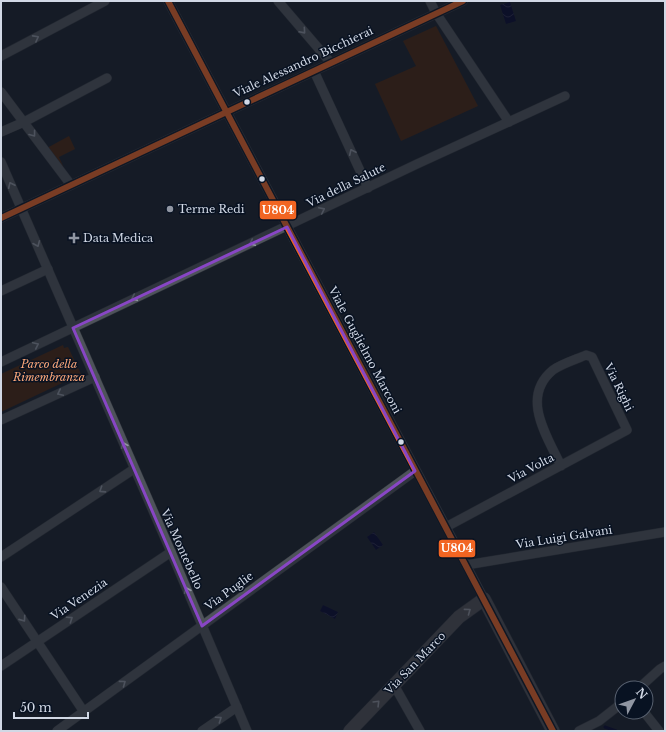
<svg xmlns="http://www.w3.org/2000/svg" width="666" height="732" viewBox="0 0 666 732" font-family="'Libre Baskerville',serif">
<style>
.green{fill:#48220a}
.water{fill:url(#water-waves)}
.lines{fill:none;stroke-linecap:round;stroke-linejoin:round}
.stream{stroke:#02032b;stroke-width:3}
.street-casing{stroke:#31363e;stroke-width:10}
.secondary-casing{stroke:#31363e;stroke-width:14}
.street{stroke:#4e535a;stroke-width:9}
.secondary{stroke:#4e4e53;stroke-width:13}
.bus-1-casing{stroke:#081222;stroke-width:9}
.bus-1{stroke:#f26522;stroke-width:6}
.oneway{stroke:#9096a0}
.oneway2{stroke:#90939c}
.marked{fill:none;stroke:#8846c5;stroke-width:3;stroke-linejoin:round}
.bus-dot{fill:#d1d8e5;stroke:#081222;stroke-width:1.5}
.poi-dot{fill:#9096a2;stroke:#081222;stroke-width:1.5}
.labels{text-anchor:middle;stroke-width:3;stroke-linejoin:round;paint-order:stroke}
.street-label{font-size:11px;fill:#d1d8e5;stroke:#081222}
.poi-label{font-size:11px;fill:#d1d8e5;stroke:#081222;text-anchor:start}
.park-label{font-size:11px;font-style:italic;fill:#fda87a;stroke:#081222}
.line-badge{stroke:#081222;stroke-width:1.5}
.badge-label{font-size:11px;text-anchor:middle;font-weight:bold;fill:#fff}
</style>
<defs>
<pattern id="water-waves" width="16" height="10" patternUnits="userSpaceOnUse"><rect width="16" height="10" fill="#02032b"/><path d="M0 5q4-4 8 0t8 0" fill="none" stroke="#26274a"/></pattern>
</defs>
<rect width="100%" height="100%" fill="#161c26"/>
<g class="green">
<path d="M436,26L478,106L401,141L375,84L416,66L403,41Z"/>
<path d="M69,136L75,149L59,157L67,175L47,148Z"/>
<path d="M63,345L64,348L68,347L81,374L1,412V374Z"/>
</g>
<g class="water">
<path d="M510,2L516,21L506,24L500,5Z"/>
<path d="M374,532L383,545L376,550L367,537Z"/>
<path d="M323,605L338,612L335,619L320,611Z"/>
</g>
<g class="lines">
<path class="stream" d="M605,727L616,731"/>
<defs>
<g id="street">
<path d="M168,1L484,599"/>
<path d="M278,1L331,63"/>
<path d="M430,1L436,13L509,122"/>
<path d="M1,56L105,1"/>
<path d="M314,71L368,188"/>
<path d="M1,92L71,185"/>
<path d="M1,132L24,122L107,78"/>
<path d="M1,162L171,552L247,731"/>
<path d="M1,218L463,1"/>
<path d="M1,291L48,269"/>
<path d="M1,362L417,164L565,96"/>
<path d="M1,420L95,377"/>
<path d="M446,527L627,430L592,357L586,355C577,359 561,364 553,370C520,397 547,436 561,466"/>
<path d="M1,557L134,469"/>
<path d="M466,565L665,532"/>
<path d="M1,587L84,712"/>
<path d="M1,666L171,552"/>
<path d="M394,685L420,731"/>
<path d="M639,688L660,669L665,666"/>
<path d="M644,712L659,731"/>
<path d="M57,731L415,471"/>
<path d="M202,731L237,707"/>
<path d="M579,731L599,721L622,703"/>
</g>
<path id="secondary" d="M350,731L459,617L484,599L553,731"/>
</defs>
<use href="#street" class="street-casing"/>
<use href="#secondary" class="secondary-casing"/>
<use href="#street" class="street"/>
<use href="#secondary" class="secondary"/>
<defs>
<g id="bus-1">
<path d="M168,1L553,731"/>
<path d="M1,218L463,1"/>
</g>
</defs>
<use href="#bus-1" class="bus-1-casing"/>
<use href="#bus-1" class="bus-1"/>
</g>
<defs><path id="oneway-chevron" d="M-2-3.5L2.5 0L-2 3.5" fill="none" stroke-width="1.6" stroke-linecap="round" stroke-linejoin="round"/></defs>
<g class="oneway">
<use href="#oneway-chevron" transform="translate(303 31) rotate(49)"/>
<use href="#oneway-chevron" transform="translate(36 38) rotate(-28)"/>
<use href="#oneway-chevron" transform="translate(33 134) rotate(53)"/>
<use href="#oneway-chevron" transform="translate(352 152) rotate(-115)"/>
<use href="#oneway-chevron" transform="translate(11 185) rotate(-115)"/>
<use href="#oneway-chevron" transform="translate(322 210) rotate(-26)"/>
<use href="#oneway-chevron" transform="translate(252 243) rotate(155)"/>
<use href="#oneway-chevron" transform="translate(37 244) rotate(67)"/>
<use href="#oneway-chevron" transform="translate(134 298) rotate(155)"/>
<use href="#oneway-chevron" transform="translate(36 345) rotate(-25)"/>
<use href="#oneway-chevron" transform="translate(60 393) rotate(155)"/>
<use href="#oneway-chevron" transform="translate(124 445) rotate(-113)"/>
<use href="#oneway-chevron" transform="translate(102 490) rotate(147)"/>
<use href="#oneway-chevron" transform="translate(187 590) rotate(-113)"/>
<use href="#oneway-chevron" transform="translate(23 619) rotate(55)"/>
<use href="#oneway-chevron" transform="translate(70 619) rotate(-34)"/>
<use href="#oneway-chevron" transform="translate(123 683) rotate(-36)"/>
<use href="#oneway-chevron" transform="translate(219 719) rotate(-34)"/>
</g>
<g class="oneway2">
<use href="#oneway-chevron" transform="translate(468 611) rotate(-36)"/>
<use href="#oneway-chevron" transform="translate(377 703) rotate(-45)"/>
</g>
<path d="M0 0H666V732H0ZM287,227L415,471L202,626L73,328Z" fill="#161c26" fill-opacity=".55" fill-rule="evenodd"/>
<path class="marked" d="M287,227L415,471L202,626L73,328Z"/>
<g class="bus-dot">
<circle cx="247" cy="102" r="3.5"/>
<circle cx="262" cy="179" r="3.5"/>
<circle cx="401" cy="442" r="3.5"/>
</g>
<g class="poi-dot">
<circle cx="170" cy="209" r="4"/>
<path d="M72 232h4v4h4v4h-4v4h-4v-4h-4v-4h4z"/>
</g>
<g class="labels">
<g class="street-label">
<text transform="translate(303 62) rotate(-25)" y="4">Viale Alessandro Bicchierai</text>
<text transform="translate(346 185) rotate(-26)" y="4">Via della Salute</text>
<text transform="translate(365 350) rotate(62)" y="4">Viale Guglielmo Marconi</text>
<text transform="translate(619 387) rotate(64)" y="4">Via Righi</text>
<text transform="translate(531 468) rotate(-28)" y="4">Via Volta</text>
<text transform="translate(564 537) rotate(-9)" y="4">Via Luigi Galvani</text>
<text transform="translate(182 549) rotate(66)" y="4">Via Montebello</text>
<text transform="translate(229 591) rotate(-36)" y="4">Via Puglie</text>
<text transform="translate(79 599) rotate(-34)" y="4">Via Venezia</text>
<text transform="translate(415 663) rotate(-46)" y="4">Via San Marco</text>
</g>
<g class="poi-label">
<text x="178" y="213">Terme Redi</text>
<text x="83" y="242">Data Medica</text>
</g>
<g class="park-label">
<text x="49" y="368">Parco della<tspan x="49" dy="13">Rimembranza</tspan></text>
</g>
</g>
<g class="line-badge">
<rect x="259" y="200" width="38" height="20" rx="4" fill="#f26522"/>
<rect x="438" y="539" width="38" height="19" rx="4" fill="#f26522"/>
</g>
<g class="badge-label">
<text x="278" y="214">U804</text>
<text x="457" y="552">U804</text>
</g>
<rect width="666" height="732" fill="none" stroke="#d1d8e5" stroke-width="4"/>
<g transform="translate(634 700) rotate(49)"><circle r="19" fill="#081222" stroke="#586170"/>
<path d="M0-3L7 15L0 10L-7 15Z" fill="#9096a2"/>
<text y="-6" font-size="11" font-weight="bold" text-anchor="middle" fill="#d1d8e5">N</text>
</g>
<path d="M14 712v6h74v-6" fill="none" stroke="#d1d8e5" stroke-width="2"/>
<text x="20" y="712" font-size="12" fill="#d1d8e5" stroke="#081222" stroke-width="3" paint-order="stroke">50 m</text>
</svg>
